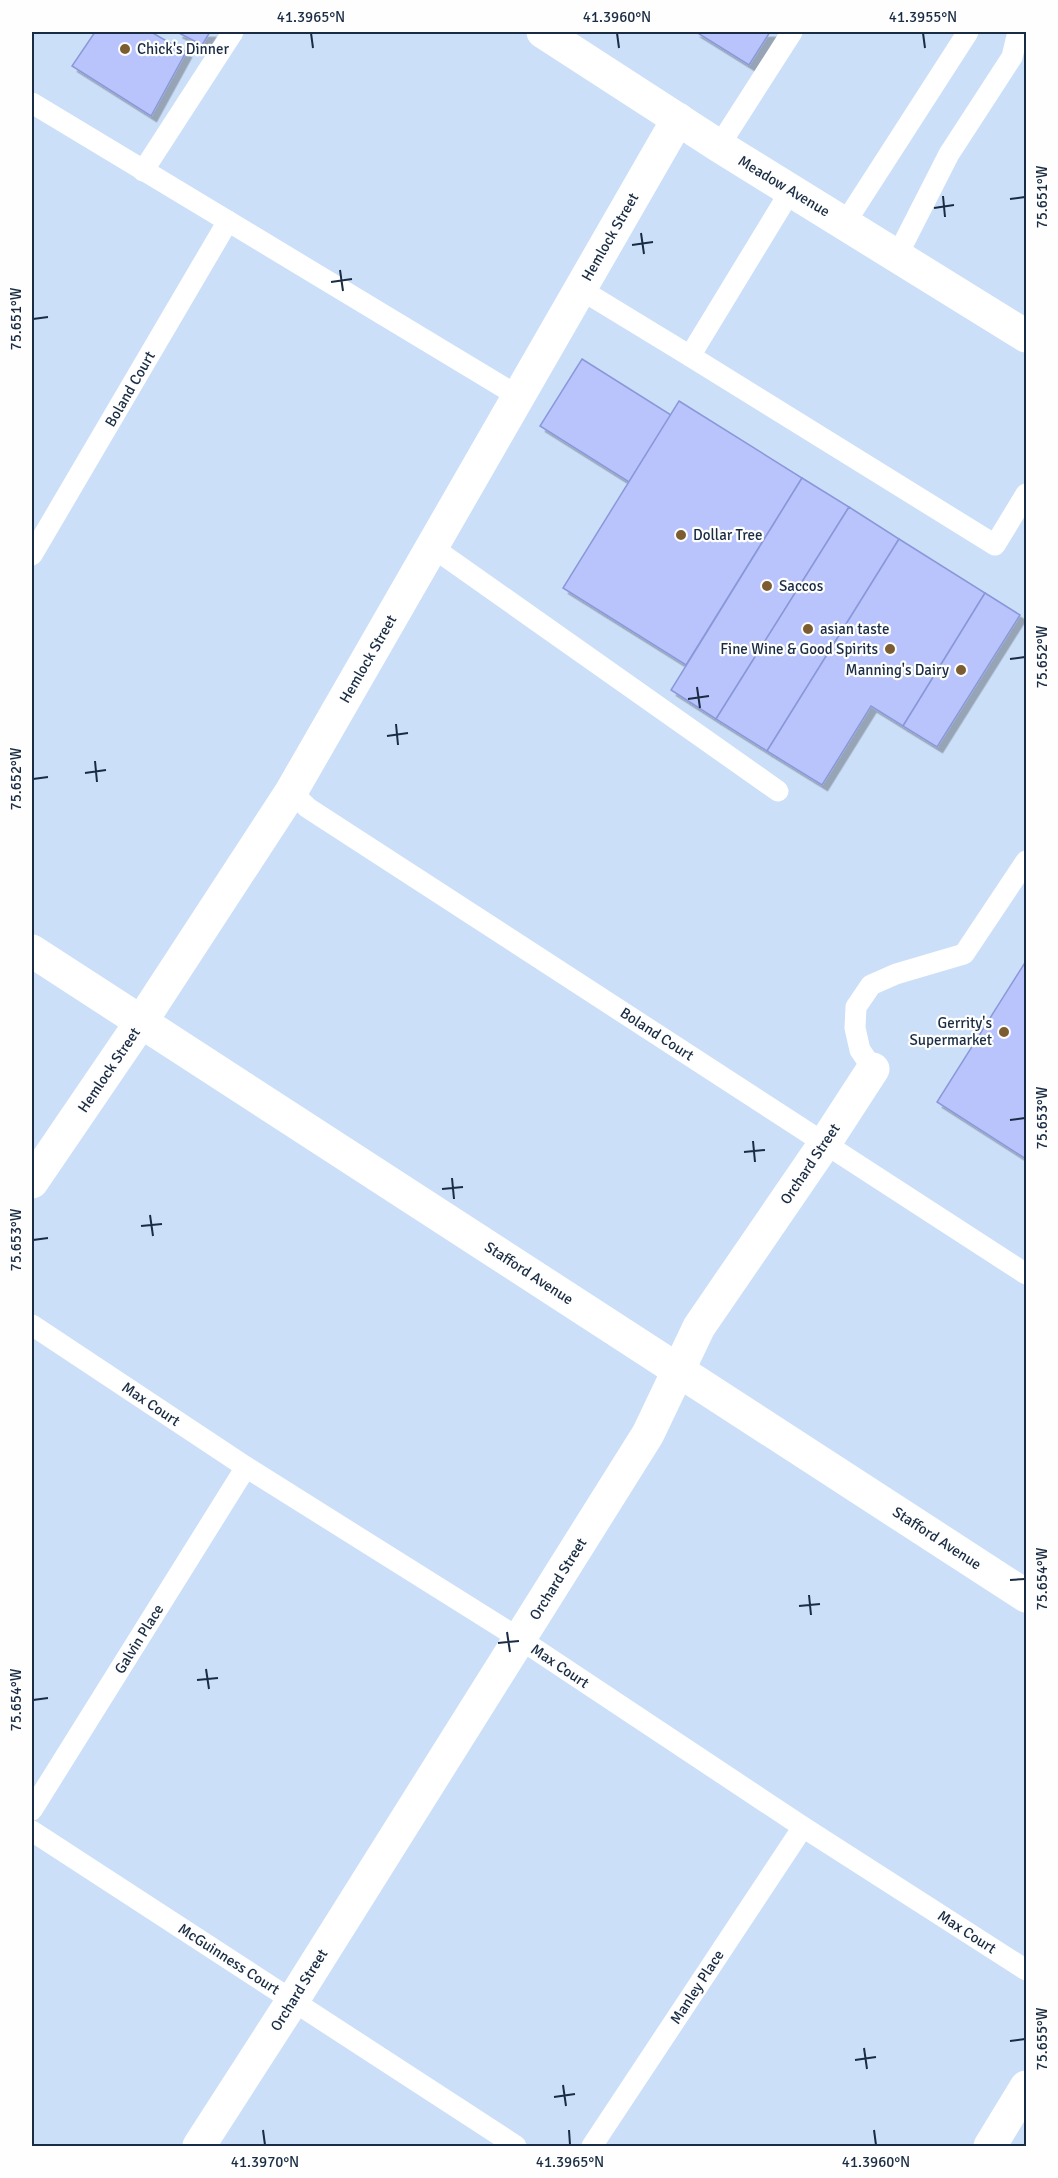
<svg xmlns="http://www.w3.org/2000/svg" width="1058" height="2178" viewBox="0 0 1058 2178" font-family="Signika,sans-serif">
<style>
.building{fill:#b8c4fb;stroke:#8a98da;stroke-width:1.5;filter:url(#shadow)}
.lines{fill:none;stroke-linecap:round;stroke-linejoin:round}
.service{stroke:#fff;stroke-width:21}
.minor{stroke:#fff;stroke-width:33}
.secondary{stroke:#fff;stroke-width:33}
.ticks{fill:none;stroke:#192c43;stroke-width:2}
.poi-dot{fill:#7c5d32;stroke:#fefefe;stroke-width:2}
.labels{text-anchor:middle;stroke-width:4.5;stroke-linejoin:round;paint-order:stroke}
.poi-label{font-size:15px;fill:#192c43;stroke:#fefefe;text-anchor:start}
.street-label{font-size:15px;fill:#192c43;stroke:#fefefe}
.neatline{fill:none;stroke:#192c43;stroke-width:2}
.ticks-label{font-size:15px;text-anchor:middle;fill:#192c43}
</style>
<defs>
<filter id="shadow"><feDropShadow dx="5.5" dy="5.5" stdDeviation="0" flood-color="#0004"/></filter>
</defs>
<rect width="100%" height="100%" fill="#ccdff8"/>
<g class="building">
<path d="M95,32H151L186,52L151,116L72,66Z"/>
<path d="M177,32H210L202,45Z"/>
<path d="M696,32H770L749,65Z"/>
<path d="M582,359L671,415L629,482L540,426Z"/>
<path d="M679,401L802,478L686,665L563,588Z"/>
<path d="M802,478L849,507L716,719L671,690Z"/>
<path d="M849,507L899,539L767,751L716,719Z"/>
<path d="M899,539L985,593L903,726L871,706L822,785L767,751Z"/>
<path d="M985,593L1020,615L937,747L903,726Z"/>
<path d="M1026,961V1159L937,1102Z"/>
</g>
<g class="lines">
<g class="service">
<path d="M32,103L518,396"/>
<path d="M719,146L792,32"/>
<path d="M143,171L233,32"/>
<path d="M791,190L690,356L995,545L1026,494"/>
<path d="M845,223L968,32"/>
<path d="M897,256L949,154L1012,57L1018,32"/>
<path d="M580,289L690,356"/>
<path d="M432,547L778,791"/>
<path d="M32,555L228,221"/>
<path d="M291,792L308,808L1026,1274"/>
<path d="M873,1069L860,1050L855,1028L856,1007L871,985L896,974L964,954L1026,861"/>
<path d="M32,1325L246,1467L520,1639L803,1827L1026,1970"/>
<path d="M32,1810L246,1467"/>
<path d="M32,1831L516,2146"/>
<path d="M592,2146L803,1827"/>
</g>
<g class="minor">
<path d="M543,32L719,146L1026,336"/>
<path d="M32,951L1026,1596"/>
<path d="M32,1182L141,1022L291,792L678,119"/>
<path d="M199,2146L293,2000L648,1434L699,1327L825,1143L873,1069"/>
</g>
<path class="secondary" d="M990,2146L1026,2087"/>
</g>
<path class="ticks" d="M311,33L313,48M617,33L619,48M923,33L925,48M943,196L945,217M1010,199L1025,197M934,208L954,205M641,233L644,254M632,245L653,242M340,270L343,291M331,282L352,279M33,319L48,317M1010,659L1025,657M697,687L700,708M688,699L709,696M396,724L398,745M387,736L408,733M95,761L97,782M85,773L106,770M33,779L48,777M1010,1120L1025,1118M753,1141L755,1162M744,1152L765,1150M452,1178L454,1199M442,1189L463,1187M150,1215L153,1236M141,1226L162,1224M33,1240L48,1238M1010,1580L1025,1579M809,1595L811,1615M799,1606L820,1604M507,1632L510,1652M498,1643L519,1641M206,1669L209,1689M197,1680L218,1678M33,1700L48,1698M1010,2041L1025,2039M864,2048L867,2069M855,2060L876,2057M563,2085L566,2106M554,2097L575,2094M263,2130L265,2145M569,2130L570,2145M874,2130L876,2145"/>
<g class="poi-dot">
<circle cx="125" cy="49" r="6"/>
<circle cx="681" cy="535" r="6"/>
<circle cx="767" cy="586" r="6"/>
<circle cx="808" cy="629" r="6"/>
<circle cx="890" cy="649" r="6"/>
<circle cx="961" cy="670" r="6"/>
<circle cx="1004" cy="1032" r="6"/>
</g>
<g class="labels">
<g class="poi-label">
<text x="137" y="54">Chick's Dinner</text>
<text x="693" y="540">Dollar Tree</text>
<text x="779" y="591">Saccos</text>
<text x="820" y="634">asian taste</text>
<text x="878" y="654" text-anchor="end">Fine Wine &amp; Good Spirits</text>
<text x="949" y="675" text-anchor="end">Manning's Dairy</text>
<text x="992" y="1028" text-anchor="end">Gerrity's<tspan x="992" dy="17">Supermarket</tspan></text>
</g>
<g class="street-label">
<text transform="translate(784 186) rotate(31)" y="5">Meadow Avenue</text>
<text transform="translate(610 237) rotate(-60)" y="5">Hemlock Street</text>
<text transform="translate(130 389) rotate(-60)" y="5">Boland Court</text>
<text transform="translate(368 659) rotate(-60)" y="5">Hemlock Street</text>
<text transform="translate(657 1034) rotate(33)" y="5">Boland Court</text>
<text transform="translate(109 1070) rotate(-56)" y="5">Hemlock Street</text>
<text transform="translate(810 1164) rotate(-56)" y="5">Orchard Street</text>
<text transform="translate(529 1273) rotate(33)" y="5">Stafford Avenue</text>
<text transform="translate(151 1404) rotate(34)" y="5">Max Court</text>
<text transform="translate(937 1538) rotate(33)" y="5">Stafford Avenue</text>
<text transform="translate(558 1579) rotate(-58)" y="5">Orchard Street</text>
<text transform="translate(139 1639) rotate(-58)" y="5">Galvin Place</text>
<text transform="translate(560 1666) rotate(34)" y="5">Max Court</text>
<text transform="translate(967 1932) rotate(33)" y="5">Max Court</text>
<text transform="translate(229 1959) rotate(33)" y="5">McGuinness Court</text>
<text transform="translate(697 1987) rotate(-57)" y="5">Manley Place</text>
<text transform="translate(299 1990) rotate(-58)" y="5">Orchard Street</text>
</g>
</g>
<rect width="1058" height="2178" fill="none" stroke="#fefefe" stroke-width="66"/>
<rect x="33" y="33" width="992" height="2112" class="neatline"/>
<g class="ticks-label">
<text x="311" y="22">41.3965°N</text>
<text x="617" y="22">41.3960°N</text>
<text x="923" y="22">41.3955°N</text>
<text transform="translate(1042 197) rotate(-90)" y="5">75.651°W</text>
<text transform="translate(16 319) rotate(-90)" y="5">75.651°W</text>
<text transform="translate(1042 657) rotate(-90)" y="5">75.652°W</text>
<text transform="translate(16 779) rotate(-90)" y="5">75.652°W</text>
<text transform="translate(1042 1118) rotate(-90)" y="5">75.653°W</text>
<text transform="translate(16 1240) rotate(-90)" y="5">75.653°W</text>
<text transform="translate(1042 1579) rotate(-90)" y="5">75.654°W</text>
<text transform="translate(16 1700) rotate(-90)" y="5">75.654°W</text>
<text transform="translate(1042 2039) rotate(-90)" y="5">75.655°W</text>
<text x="265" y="2167">41.3970°N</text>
<text x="570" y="2167">41.3965°N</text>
<text x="876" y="2167">41.3960°N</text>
</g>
</svg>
